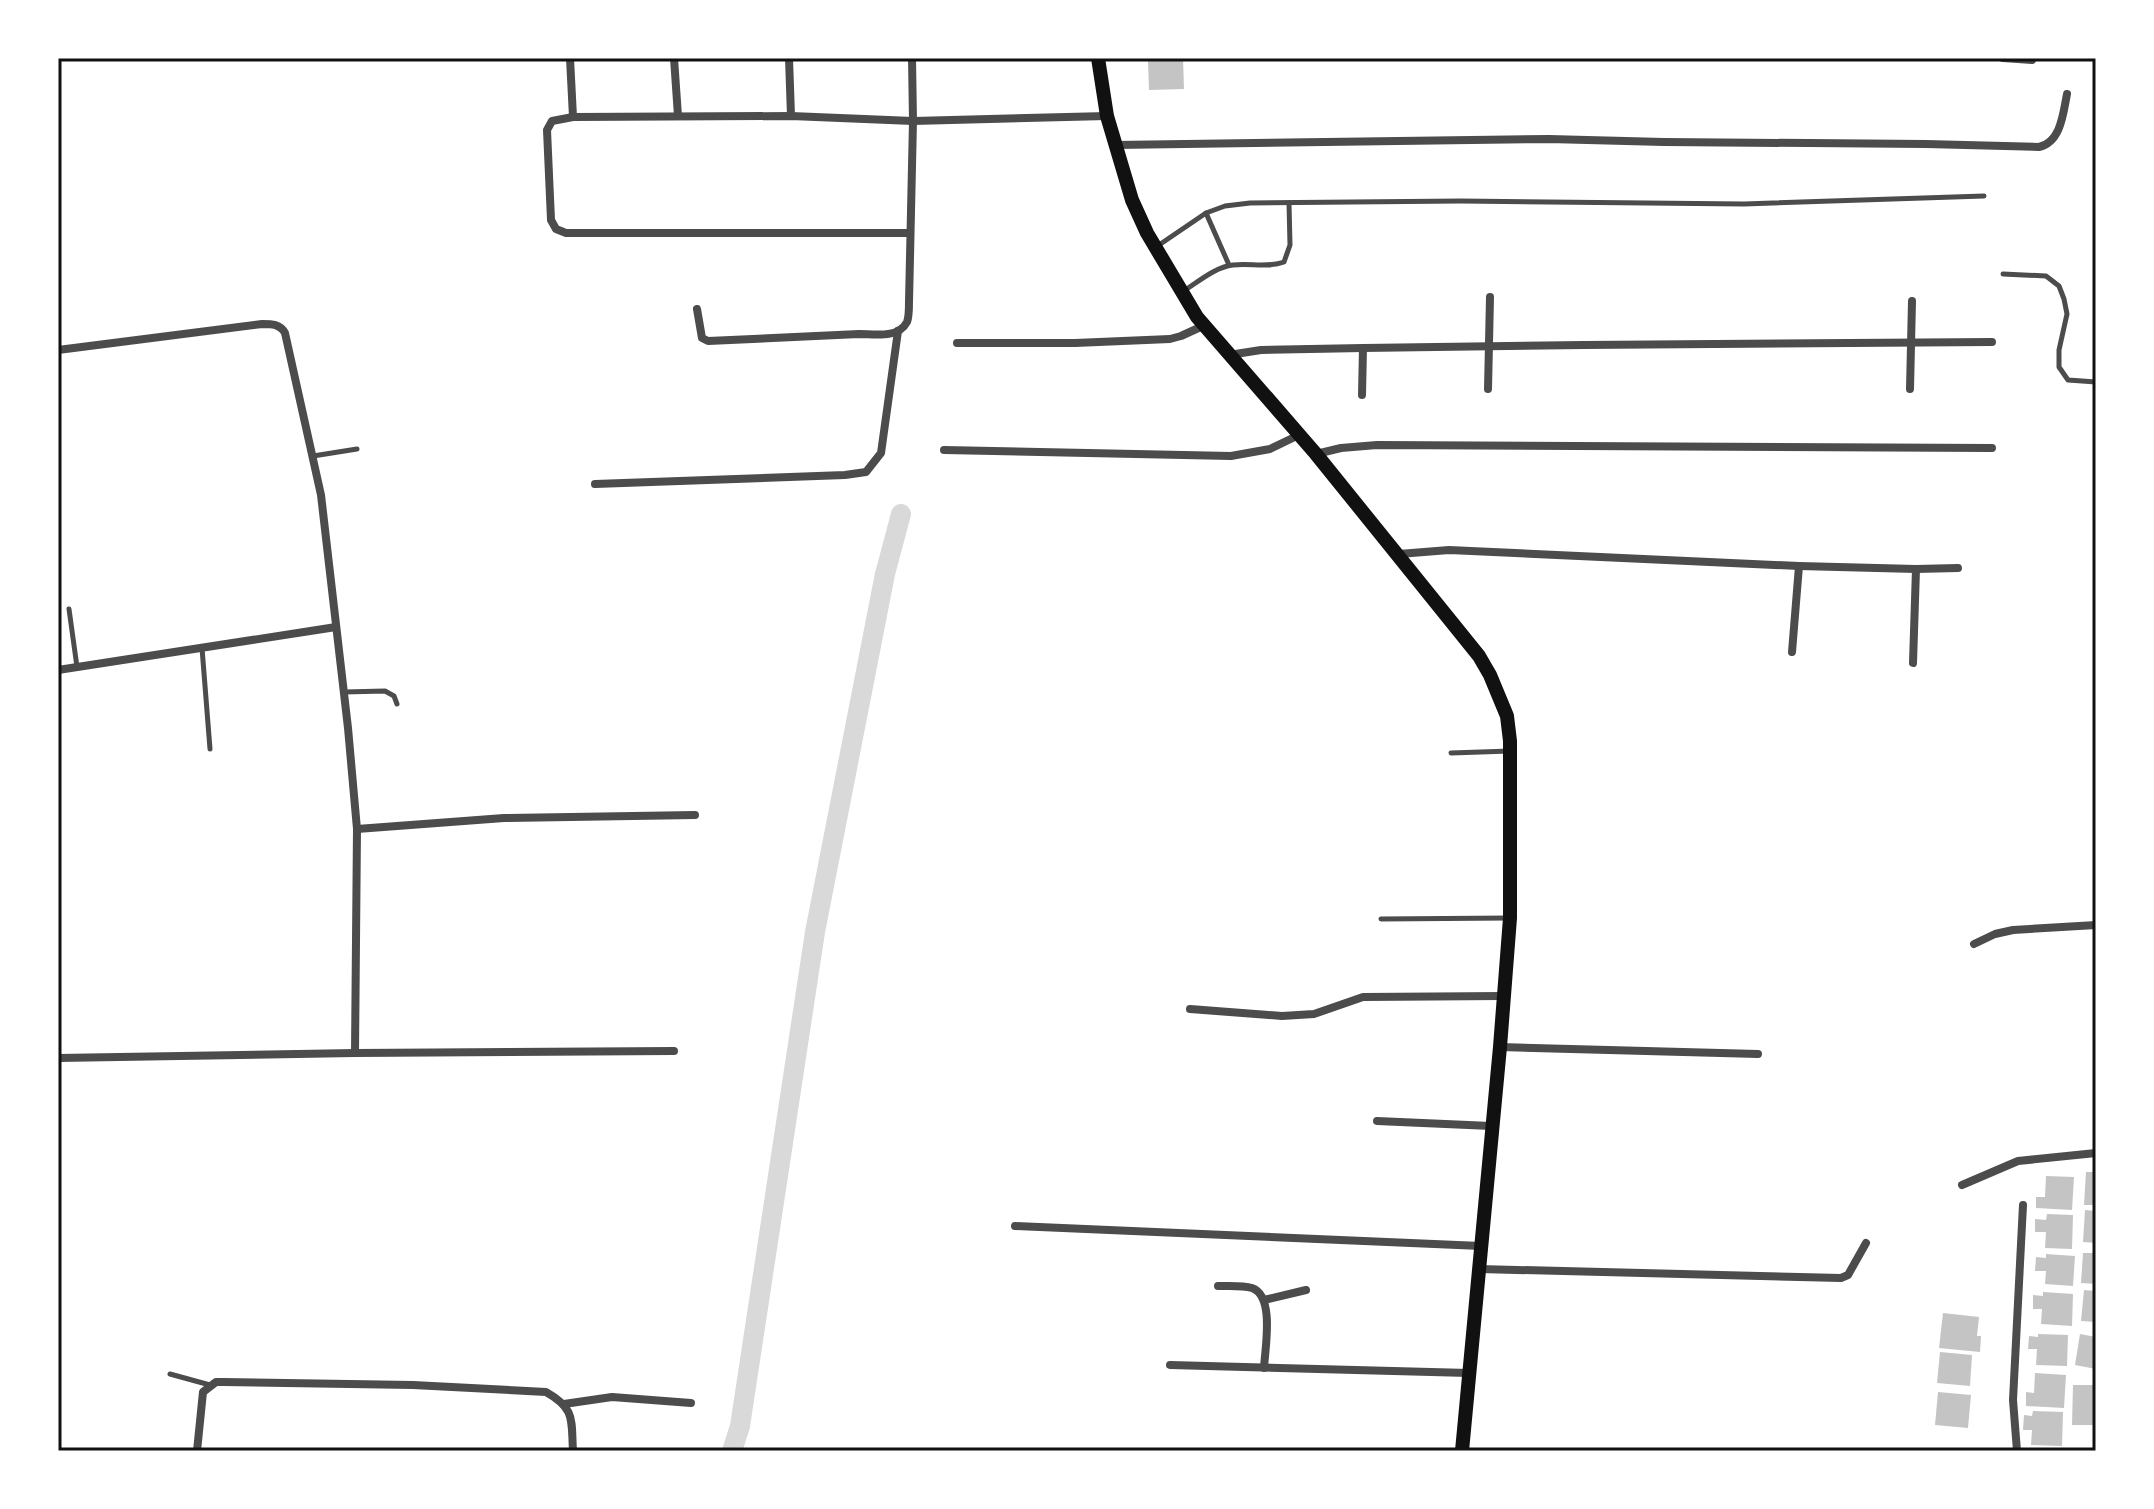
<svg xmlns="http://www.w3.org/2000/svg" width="2154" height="1509" viewBox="0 0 2154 1509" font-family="Literata,serif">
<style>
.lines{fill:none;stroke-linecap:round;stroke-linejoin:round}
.canal{stroke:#d9d9d9;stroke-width:20}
.building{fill:#c4c4c4}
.service{stroke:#4c4c4c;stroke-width:5}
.minor{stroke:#4c4c4c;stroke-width:8}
.secondary{stroke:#111;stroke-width:14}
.neatline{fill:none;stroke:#111;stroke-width:3}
</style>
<rect width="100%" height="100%" fill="#fff"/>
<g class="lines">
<path class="canal" d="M732,1451L740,1426L815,932L885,574L901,514"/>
</g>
<g class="building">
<path d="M1183,58L1184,89L1149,90L1148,60Z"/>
<path d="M2086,1172H2096V1205H2084Z"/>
<path d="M2046,1176L2074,1177L2072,1210L2036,1208V1197H2045Z"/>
<path d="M2085,1210L2096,1211V1243L2083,1242Z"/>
<path d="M2047,1214L2073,1215L2072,1249L2045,1248L2046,1232H2035V1219L2046,1220Z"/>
<path d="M2083,1253H2096V1284L2081,1283Z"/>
<path d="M2046,1254L2075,1256L2073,1286L2045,1284L2046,1271H2035L2036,1257L2046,1258Z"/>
<path d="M2084,1290L2096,1291V1322L2081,1321Z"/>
<path d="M2043,1292L2073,1294L2072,1326L2041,1324L2042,1309H2033V1295L2043,1296Z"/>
<path d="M1943,1313L1979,1317L1977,1336H1981L1980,1352L1939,1348Z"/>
<path d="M2038,1334L2068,1335L2067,1366L2036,1365L2037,1349H2028L2029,1336L2038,1337Z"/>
<path d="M2080,1334L2096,1337V1369L2075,1365Z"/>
<path d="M1940,1352L1972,1355L1970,1386L1937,1383Z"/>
<path d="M2035,1373L2066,1375L2064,1408L2026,1406V1392L2034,1393Z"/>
<path d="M2073,1385H2096V1425H2072Z"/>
<path d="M1938,1392L1971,1395L1968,1428L1935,1425Z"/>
<path d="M2033,1411L2063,1412L2062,1446L2031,1445L2032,1430H2023L2024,1415L2032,1416Z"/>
</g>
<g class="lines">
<g class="service">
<path d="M1206,213L1229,265"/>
<path d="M1156,247L1206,213L1225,206L1250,203L1461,201L1744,204L1984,196"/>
<path d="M2003,274L2046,276L2059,286L2064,299L2067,314L2059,350V367L2068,380L2096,382"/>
<path d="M1182,292C1198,282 1215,267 1233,265C1250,263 1268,268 1284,262L1290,245L1289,203"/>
<path d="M313,456L357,449"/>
<path d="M69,609L77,667"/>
<path d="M202,648L210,749"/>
<path d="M344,692L385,691L394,696L397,704"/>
<path d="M1451,753L1510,751"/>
<path d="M1381,919L1509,918"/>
<path d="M170,1374L210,1385"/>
</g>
<g class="minor">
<path d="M570,58L573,117"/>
<path d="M674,58L678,116"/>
<path d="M789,58L791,116"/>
<path d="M2003,58L2032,60"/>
<path d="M1115,145L1549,139L1664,142L1926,144L2039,147C2061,142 2063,114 2067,94"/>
<path d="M909,233H566L556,229L551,220L547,130L552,121L573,117L791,116L913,121L1107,116"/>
<path d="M697,309L702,338L708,341L859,334C874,334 898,339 907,322C909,317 909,308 909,302L913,121L912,58"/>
<path d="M957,343H1075L1170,339L1181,336L1205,325"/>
<path d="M58,350L262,324C272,324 280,324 285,333L321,495L348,728L357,829L355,1053"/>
<path d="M1229,355L1261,350L1363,348L1584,345L1992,342"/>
<path d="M1488,389L1490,297"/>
<path d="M1910,389L1912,301"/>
<path d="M1362,395L1363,348"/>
<path d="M944,450L1231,456L1270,449L1299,435"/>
<path d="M1316,454L1341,448L1377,445L1992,448"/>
<path d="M595,484L845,475L866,472L881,453L898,331"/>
<path d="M1399,554L1449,550L1799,566L1916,569L1913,663"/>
<path d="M1916,569L1958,568"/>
<path d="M1792,652L1799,566"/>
<path d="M58,670L336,627"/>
<path d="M357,829L504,818L695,815"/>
<path d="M1974,944L1995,934L2013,930L2096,925"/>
<path d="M1190,1009L1282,1016L1314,1014L1363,997L1503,996"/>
<path d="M1500,1047L1758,1054"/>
<path d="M58,1058L355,1053L674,1051"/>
<path d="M1377,1121L1491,1126"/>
<path d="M1962,1185L2018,1161L2096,1153"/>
<path d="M1015,1226L1481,1246"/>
<path d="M1479,1269L1841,1278L1848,1275L1866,1243"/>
<path d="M1218,1286C1229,1286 1242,1285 1252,1288C1275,1296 1265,1348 1264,1368"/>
<path d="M1264,1300L1306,1290"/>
<path d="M1170,1365L1469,1373"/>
<path d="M564,1404L612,1397L691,1403"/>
<path d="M197,1451L203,1392L216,1382H223L413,1385L546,1392C576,1409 571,1420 573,1451"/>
<path d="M2017,1451L2013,1400L2023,1205"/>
</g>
<path class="secondary" d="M1098,58L1107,116L1132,200L1147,233L1197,317L1316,454L1479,656L1490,675L1507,716L1510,741V918L1500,1047L1462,1451"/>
</g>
<rect width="2154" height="1509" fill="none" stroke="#ffffff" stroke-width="120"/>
<rect x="60" y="60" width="2034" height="1389" class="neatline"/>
</svg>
